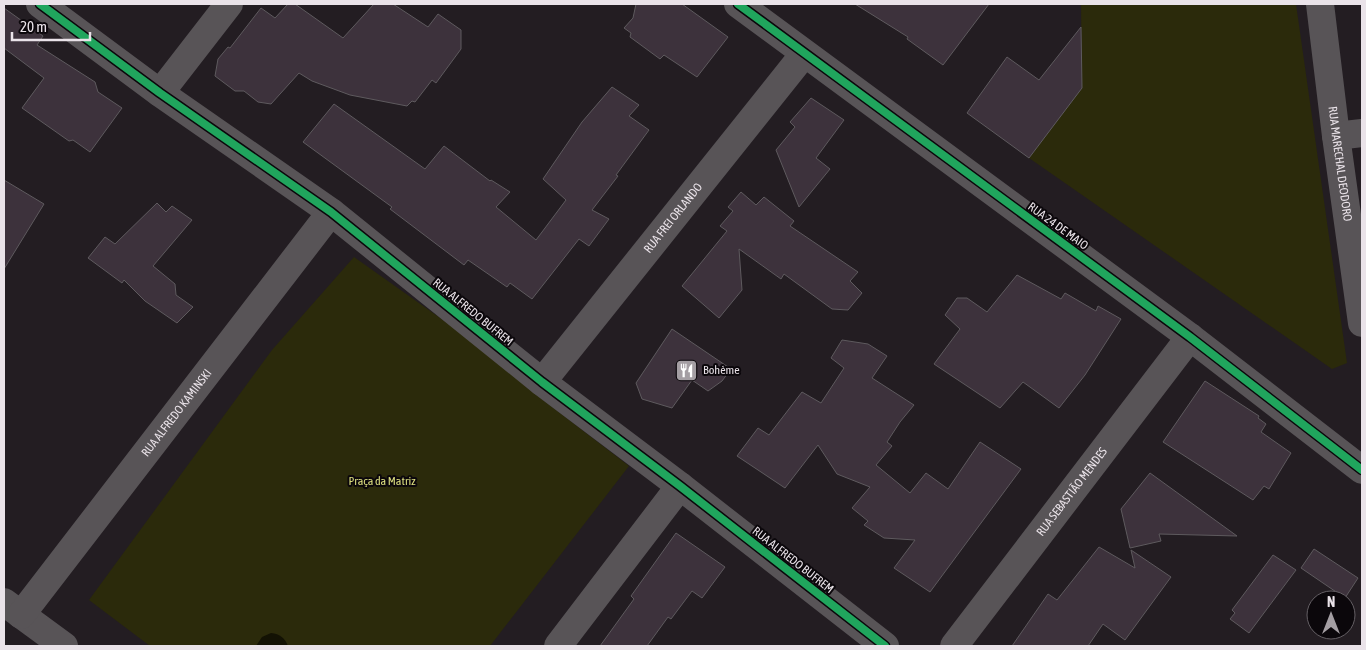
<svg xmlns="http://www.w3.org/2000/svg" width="1366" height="650" viewBox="0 0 1366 650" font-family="'Asap Condensed',sans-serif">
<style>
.green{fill:#2b2a0b}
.water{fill:#131204}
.building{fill:#3d323c;stroke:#5e5a5e}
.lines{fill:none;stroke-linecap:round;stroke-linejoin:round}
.street{stroke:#585457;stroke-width:28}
.cycleway-casing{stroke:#0b070b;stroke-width:11}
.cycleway{stroke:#20a55d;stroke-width:8}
.labels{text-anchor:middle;stroke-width:4;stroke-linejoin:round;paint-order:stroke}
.street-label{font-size:12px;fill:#eae3e9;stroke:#0b070b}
.poi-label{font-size:12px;fill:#eae3e9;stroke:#0b070b;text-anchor:start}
.park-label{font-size:12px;fill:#dcde7f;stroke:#0b070b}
</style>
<rect width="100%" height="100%" fill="#231d22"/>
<g class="green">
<path d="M1081,4H1296L1347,363L1332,369L1029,158L1082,88Z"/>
<path d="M354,257L505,364L526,387L629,466L490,646H150L89,600L272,350Z"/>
</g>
<path class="water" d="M271,633C280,634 285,638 288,646H256L262,637Z"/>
<g class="building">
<path d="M288,4H295L343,38L374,4H393L428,27L438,14L461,30V49L436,83L432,80L415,102L412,101L407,106L350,95L312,81L299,73L271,104L258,102L244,91H235L215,76L218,59L228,47L230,48L261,8L275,18Z"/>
<path d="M636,4H682L728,37L697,77L664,55L660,59L630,37L631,33L624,28L633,18Z"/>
<path d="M855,4H989L943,65L907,39L908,37Z"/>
<path d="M4,8L43,36L37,45L95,82L98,92L122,108L90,152L73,140L69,141L22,108L44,78L4,48Z"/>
<path d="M1081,27L1082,88L1029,158L967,113L1007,57L1039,80Z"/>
<path d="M612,87L639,105L629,116L649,130L616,175L618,176L592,210L609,219L589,246L579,239L532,299L510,283L507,287L468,260L464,265L390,209L392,207L303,142L334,104L425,169L444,146L490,181L491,180L510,192L496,207L536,240L566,200L543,179L582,122Z"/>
<path d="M811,98L844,120L816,158L830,169L799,207L776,150L795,127L790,122Z"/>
<path d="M4,180L44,204L4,269Z"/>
<path d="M741,192L756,205L764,197L794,221L790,226L858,272L850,281L862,293L848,310L832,309L784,274L781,279L739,249L742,290L719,318L682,286L727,231L720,226L733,211L728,207Z"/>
<path d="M157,203L166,212L172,206L192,220L153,266L175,284L176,295L193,307L177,323L145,301L124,280L122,283L88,258L105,237L115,244Z"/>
<path d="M1017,275L1061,299L1065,293L1096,311L1098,306L1121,319L1085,375L1059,408L1023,382L1000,408L934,364L960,329L945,315L957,298H967L987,312Z"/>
<path d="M672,329L731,369L722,381L708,391L692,380L672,408L642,399L636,383Z"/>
<path d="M842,340L868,344L887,356L872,378L914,405L900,422L887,442L892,446L876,465L910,493L926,473L948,489L980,442L1021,469L930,592L894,568L915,540L884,538L864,525L868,521L852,508L870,487L837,474L818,445L785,488L737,456L758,428L769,435L802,392L821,403L844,368L831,358Z"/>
<path d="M1205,381L1259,416L1258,418L1266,424L1261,432L1291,453L1269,489L1264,486L1253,500L1163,442Z"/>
<path d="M1150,473L1237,536L1159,534L1161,541L1130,548L1121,509Z"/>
<path d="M676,533L725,567L702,598L692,591L671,619L668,617L647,646H600L634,599L631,596Z"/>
<path d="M1099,547L1135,568L1131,550L1171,577L1125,640L1103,624L1088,646H1012L1048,594L1057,600Z"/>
<path d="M1314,549L1358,578L1345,598L1301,568Z"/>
<path d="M1273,555L1296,570L1249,633L1230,619L1235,613L1232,610Z"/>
</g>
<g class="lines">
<g class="street">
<path d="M40,4L160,93L331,212L542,382L680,486L885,646"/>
<path d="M738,4L1190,337L1362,470"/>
<path id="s1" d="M1320,4L1336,136L1362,323"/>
<path d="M160,93L229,4"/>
<path d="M1336,136L1362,133"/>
<path id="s2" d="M542,382L804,54"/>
<path d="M4,602L64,646"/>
<path id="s3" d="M21,615L331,212"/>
<path d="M558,646L680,486"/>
<path id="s4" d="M954,646L1190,337"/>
</g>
<defs>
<g id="cycleway">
<path d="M40,4L160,93L331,212L542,382L680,486L885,646"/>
<path d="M738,4L1190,337L1362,470"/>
</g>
</defs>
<use href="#cycleway" class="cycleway-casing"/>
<use href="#cycleway" class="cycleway"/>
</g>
<defs>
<symbol id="restaurant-square" viewBox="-11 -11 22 22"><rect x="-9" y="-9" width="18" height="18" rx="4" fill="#a49ea3" stroke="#0b070b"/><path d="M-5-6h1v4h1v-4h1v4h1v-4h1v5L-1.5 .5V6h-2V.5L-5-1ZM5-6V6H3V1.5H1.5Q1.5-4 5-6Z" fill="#fff"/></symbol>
</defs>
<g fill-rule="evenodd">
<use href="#restaurant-square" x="674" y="358" width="25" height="25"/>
</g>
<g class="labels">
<g class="street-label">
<text dy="4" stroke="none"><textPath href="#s1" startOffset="161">RUA MARECHAL DEODORO</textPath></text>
<text dy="4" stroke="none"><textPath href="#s2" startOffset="210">RUA FREI ORLANDO</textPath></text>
<text transform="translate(1058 226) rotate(36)" y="4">RUA 24 DE MAIO</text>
<text transform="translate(473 312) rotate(39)" y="4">RUA ALFREDO BUFREM</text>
<text dy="4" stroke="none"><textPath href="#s3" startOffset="255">RUA ALFREDO KAMINSKI</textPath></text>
<text dy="4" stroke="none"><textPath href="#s4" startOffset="194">RUA SEBASTIÃO MENDES</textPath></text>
<text transform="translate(793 560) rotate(38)" y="4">RUA ALFREDO BUFREM</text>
</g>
<g class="poi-label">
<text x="703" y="374">Bohème</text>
</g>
<g class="park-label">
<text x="382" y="485">Praça da Matriz</text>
</g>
</g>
<rect width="1366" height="650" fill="none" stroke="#eae3e9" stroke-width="10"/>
<g transform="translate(1331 615)"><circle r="24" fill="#0b070b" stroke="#645f64"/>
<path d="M0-4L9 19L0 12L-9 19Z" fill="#a49ea3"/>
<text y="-8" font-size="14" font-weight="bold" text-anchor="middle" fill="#eae3e9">N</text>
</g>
<path d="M12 32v8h78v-8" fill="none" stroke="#eae3e9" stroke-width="2.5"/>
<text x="20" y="32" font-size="15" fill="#eae3e9" stroke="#0b070b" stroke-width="4" paint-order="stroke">20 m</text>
</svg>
